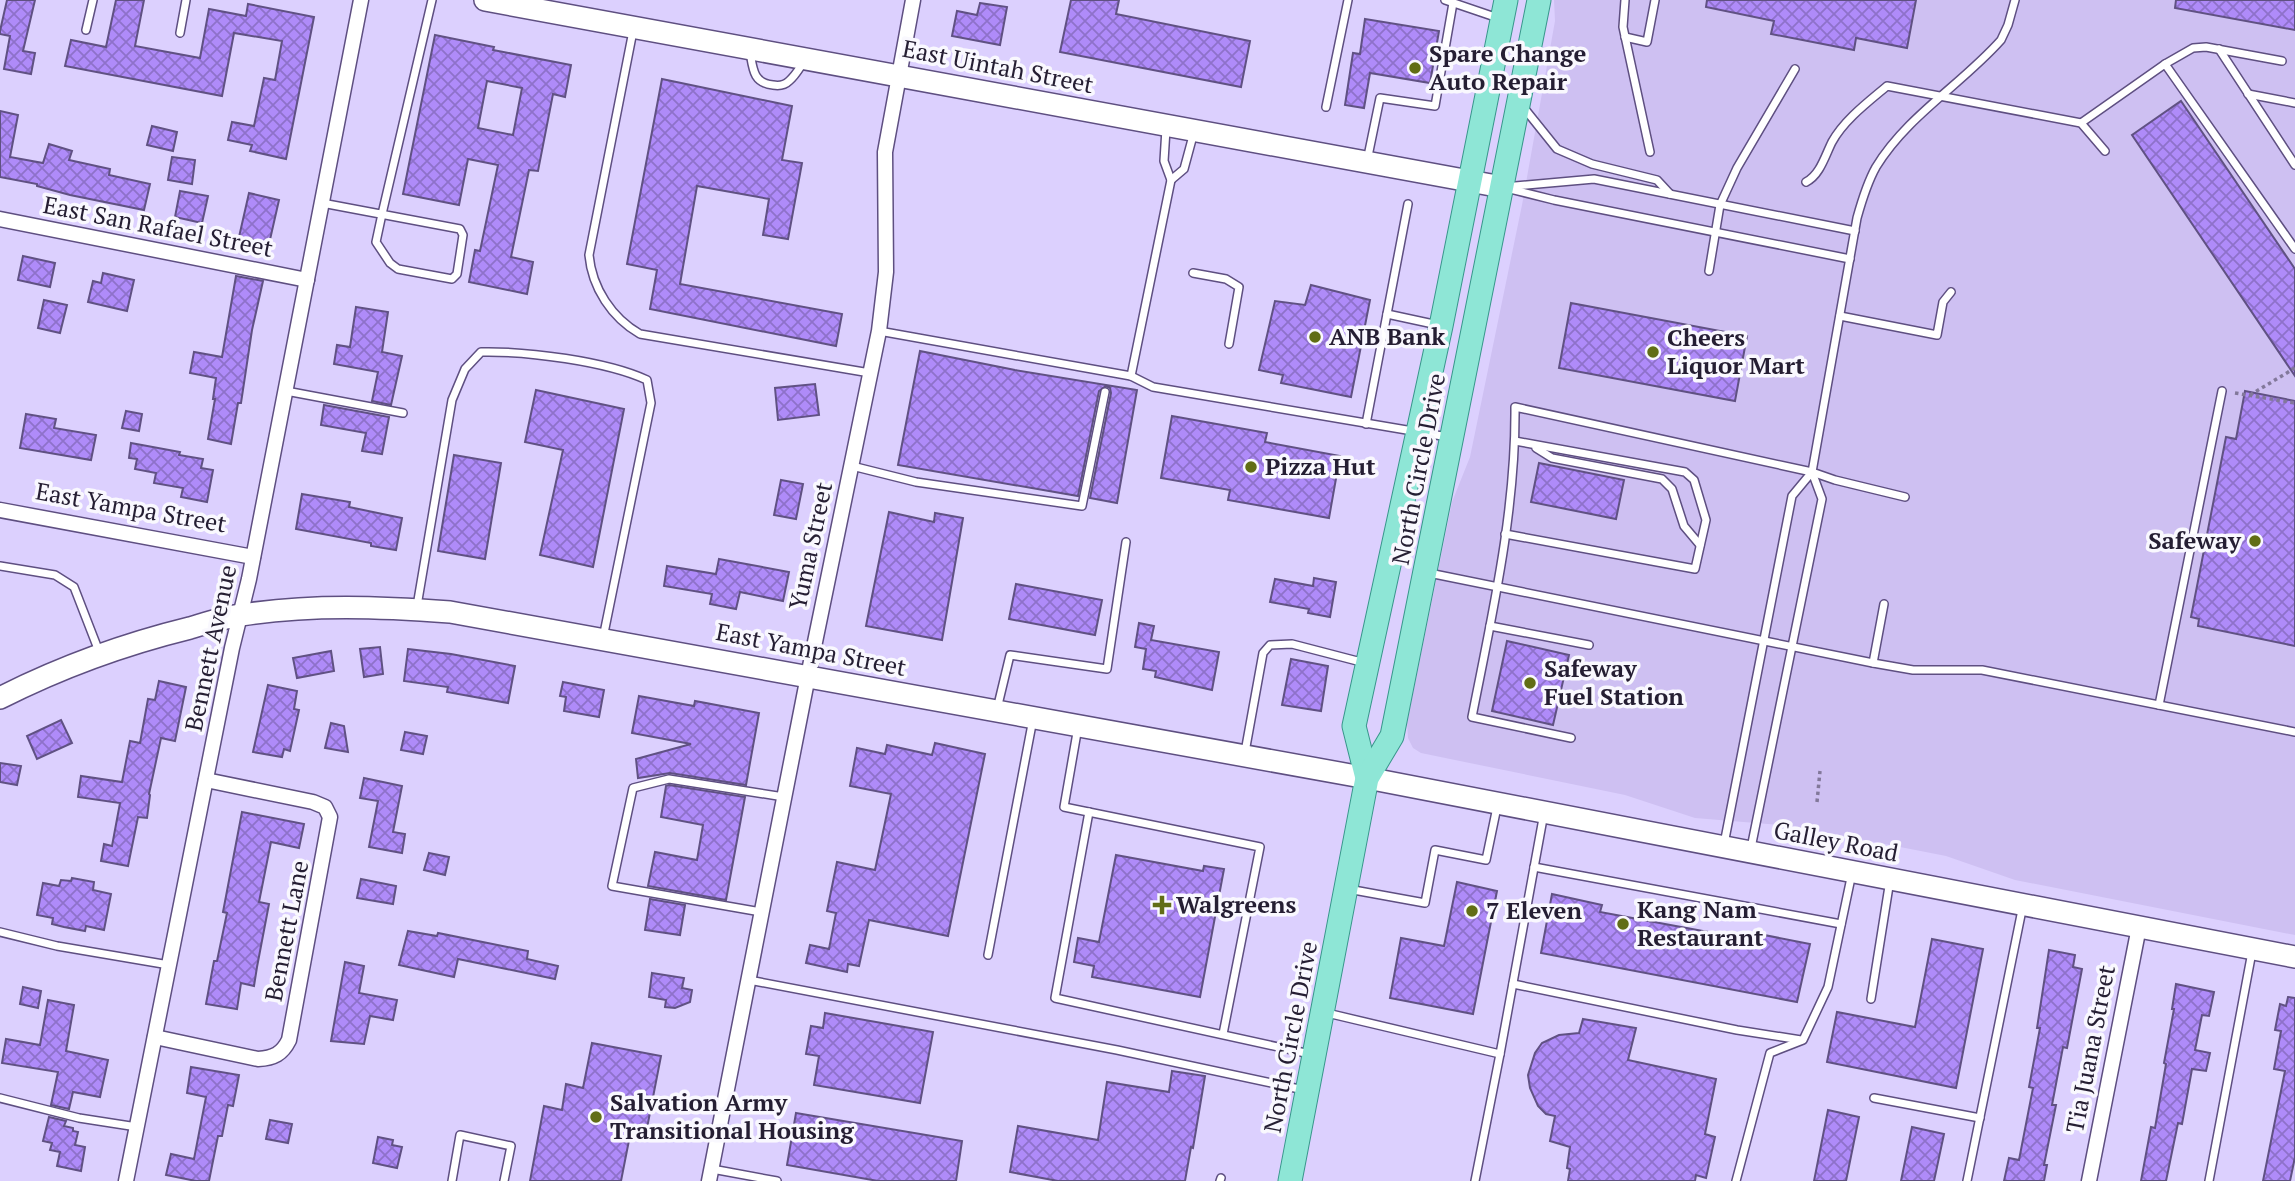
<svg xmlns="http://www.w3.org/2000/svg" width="2295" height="1181" viewBox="0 0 2295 1181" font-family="'PT Serif',serif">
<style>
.built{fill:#cec0f2}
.building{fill:url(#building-cross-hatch);stroke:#605183;stroke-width:2;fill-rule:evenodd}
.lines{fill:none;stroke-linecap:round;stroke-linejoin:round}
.lane-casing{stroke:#5e4f81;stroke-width:10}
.street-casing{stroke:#5e4f81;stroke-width:17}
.secondary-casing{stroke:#5e4f81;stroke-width:24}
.primary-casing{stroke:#38968b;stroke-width:25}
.path{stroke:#82789a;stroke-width:3.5;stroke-dasharray:3.5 3.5;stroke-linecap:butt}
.lane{stroke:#fff;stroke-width:7}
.street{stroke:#fff;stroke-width:14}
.secondary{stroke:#fff;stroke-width:21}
.primary{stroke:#8ee6d6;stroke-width:23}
.poi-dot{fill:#616d15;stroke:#f9f8fe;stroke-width:2.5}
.labels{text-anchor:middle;stroke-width:7;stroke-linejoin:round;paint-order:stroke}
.poi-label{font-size:24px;font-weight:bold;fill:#251e33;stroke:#f9f8fe;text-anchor:start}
.street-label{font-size:24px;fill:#251e33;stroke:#f9f8fe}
</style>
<defs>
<pattern id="building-cross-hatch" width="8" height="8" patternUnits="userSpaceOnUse" patternTransform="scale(1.75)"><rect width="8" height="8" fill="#af8bf9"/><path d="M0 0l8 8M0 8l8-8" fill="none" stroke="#8e71ca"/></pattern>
</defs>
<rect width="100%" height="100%" fill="#dcd0fe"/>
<path class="built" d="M1554,0H2295V935L2015,880L1946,856L1793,826L1695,818L1625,795L1421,753L1413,748L1408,738L1407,723L1452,502L1470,457L1522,205L1555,21Z"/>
<g class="building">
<path d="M7,0H35L23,51L35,53L31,74L4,69L10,36L0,34V31Z"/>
<path d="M116,0H144L135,46L200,58L209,9L246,16L248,4L314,17L286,159L250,151L252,145L228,140L232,122L254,126L264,78L275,80L282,41L234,33L222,96L65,66L71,40L106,47Z"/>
<path d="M1071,0H1119L1116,14L1250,41L1241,87L1060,52Z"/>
<path d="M1707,0H1916L1907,48L1856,38L1854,50L1771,34L1774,21L1706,7Z"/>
<path d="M2176,0H2295V30L2175,8Z"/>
<path d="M980,3L1007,7L1000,45L952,36L957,11L977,15Z"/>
<path d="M1365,19L1439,31L1430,83L1370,73L1364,108L1345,105L1353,53L1360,54Z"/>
<path d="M435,35L494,47L493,50L571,65L565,97L553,94L538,171L529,170L511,257L533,262L527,294L469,282L475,250L480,251L498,165L468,159L459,205L403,194ZM487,81L522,88L513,135L478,128Z"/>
<path d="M662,79L792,106L782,160L802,163L788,239L763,235L769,199L697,186L680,284L842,314L836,346L650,309L657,270L627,264Z"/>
<path d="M2181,101L2295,269V376L2132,135Z"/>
<path d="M0,111L18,115L10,157L43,163L49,144L72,151L69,160L110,169L109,175L150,184L144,210L70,195L37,186V184L0,177Z"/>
<path d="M152,126L177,132L173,151L147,145Z"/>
<path d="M172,157L195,160L192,184L168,180Z"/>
<path d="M180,191L208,196L202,223L175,217Z"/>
<path d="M249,193L279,200L269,244L239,237Z"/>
<path d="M23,256L55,263L50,287L18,280Z"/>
<path d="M103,273L134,280L127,311L88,302L93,281L101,283Z"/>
<path d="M236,276L263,281L252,330L241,403H238L231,444L208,439L215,399H213L216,378L190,373L194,352L222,357Z"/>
<path d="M1311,285L1370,300L1351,397L1281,383L1283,375L1259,370L1275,301L1305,305Z"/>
<path d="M44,300L67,305L60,333L38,328Z"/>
<path d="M1571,303L1747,336L1735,401L1559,368Z"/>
<path d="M356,307L388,312L382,352L402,356L391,405L372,401L378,372L334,364L337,345L350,347Z"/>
<path d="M920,351L1015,370L1137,390L1117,503L1090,498L1111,393L1110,388L1106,386L1099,391L1078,496L898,465Z"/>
<path d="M815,384L819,415L778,420L775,388Z"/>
<path d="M536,390L624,409L593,567L540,555L563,450L525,442Z"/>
<path d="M2245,391L2295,401V646L2198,626L2199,619L2191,617L2226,437L2236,439Z"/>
<path d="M324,405L389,417L382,454L362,451L366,433L321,425Z"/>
<path d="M126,411L142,414L139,431L122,428Z"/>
<path d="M26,414L56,419L54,428L96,435L91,460L20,448Z"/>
<path d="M1172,416L1267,433L1265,442L1340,456L1329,518L1228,500L1230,490L1161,478Z"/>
<path d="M131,443L180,452L179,455L203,459L201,468L213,470L207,502L181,497L183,488L154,483L156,473L135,469L137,459L129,458Z"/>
<path d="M454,455L501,463L485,559L438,551Z"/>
<path d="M1539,463L1624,480L1616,519L1531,502Z"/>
<path d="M781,480L803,484L796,519L774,515Z"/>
<path d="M302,494L350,502L349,507L402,518L396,550L371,546V543L296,529Z"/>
<path d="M889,512L934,522L935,513L963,518L942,640L866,626Z"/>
<path d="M719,559L789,572L783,601L740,592L736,609L710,604L712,594L664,586L667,566L716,574Z"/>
<path d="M1314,578L1336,582L1330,617L1308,613L1309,609L1270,602L1275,579L1313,586Z"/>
<path d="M1016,584L1102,600L1095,635L1009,619Z"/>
<path d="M1139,623L1154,626L1151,640L1219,652L1212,690L1155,677L1156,671L1143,669L1146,649L1135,647Z"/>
<path d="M1507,641L1569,655L1553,725L1492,711Z"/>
<path d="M380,647L383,674L364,677L360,649Z"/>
<path d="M408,649L451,654L515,666L508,703L447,692L448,687L404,681Z"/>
<path d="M331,651L334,671L297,678L293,658Z"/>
<path d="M1291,659L1328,666L1321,711L1282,705Z"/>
<path d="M159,681L186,687L175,741L161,738L149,794L150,795L147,818L138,817L128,866L101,861L104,844L112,846L120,803L78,797L81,776L122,782L130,741L140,743L148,699L155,700Z"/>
<path d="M563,682L604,690L599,717L564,711L566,697L560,696Z"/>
<path d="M268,685L297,691L294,709L299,710L290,751L284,749L282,757L253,752Z"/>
<path d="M639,696L694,706L695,701L759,713L746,785L670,773L638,778L636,759L691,744L632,733Z"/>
<path d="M61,720L72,743L37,759L27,736Z"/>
<path d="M331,723L344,726L348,752L325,748Z"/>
<path d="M405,732L427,736L423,754L401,750Z"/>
<path d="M935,743L985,754L948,936L869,920L859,966L848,964L847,972L806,963L810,945L829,949L836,913L827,911L837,862L875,870L891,794L850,786L857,748L885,754L887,745L932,755Z"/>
<path d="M0,763L21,766L17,785L0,782Z"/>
<path d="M364,778L402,786L393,832L405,834L402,853L369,847L378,801L360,798Z"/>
<path d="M669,785L745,797L726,900L648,886L655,852L697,860L703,825L661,817L666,786Z"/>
<path d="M242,812L304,824L299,848L271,842L259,902L269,904L257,967L254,986L241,983L237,1009L206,1004L214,961H217L227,913L223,912Z"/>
<path d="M429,853L449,857L445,875L424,870Z"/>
<path d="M1116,855L1203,871L1204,866L1224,869L1200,997L1092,977L1094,966L1074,962L1078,938L1099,942Z"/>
<path d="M72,878L94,882L93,890L111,894L104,930L86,926L85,931L64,927L52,924L53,918L37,915L43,883L59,886L61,880L71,881Z"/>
<path d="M361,879L396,886L393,904L357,898Z"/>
<path d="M1457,882L1497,891L1473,1014L1390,998L1401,938L1444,946Z"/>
<path d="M1552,894L1602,905L1600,912L1757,941L1759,934L1810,944L1797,1002L1541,953Z"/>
<path d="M650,899L685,905L680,935L645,930Z"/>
<path d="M408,931L437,936L438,933L528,951L527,959L558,966L555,979L458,959L454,977L399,965Z"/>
<path d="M1932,939L1983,949L1956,1088L1827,1062L1837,1012L1915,1027Z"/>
<path d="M2049,950L2075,955L2073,967L2082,969L2067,1048L2063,1047L2052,1105H2056L2044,1165H2047L2044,1181H2004L2009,1158L2019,1160L2033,1088L2029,1087L2040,1028H2037Z"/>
<path d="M345,962L364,966L359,993L397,1000L393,1020L370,1016L364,1044L331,1041Z"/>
<path d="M652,973L684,978L682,988L692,990L690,1002L675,1008L665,1007L666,1000L649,997Z"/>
<path d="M2176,984L2214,992L2209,1016L2202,1015L2195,1050L2210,1053L2206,1071L2192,1069L2182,1124L2178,1123L2166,1181H2141L2151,1127L2155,1128L2166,1064L2164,1063L2174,1009H2172Z"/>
<path d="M23,987L41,991L38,1008L20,1004Z"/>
<path d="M2288,997L2295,998V1157L2290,1181H2263L2285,1071L2274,1069L2281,1031L2275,1030L2280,1004L2286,1006Z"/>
<path d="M48,1000L74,1005L66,1051L108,1060L100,1097L73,1092L69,1109L51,1105L58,1072L2,1063L6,1039L40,1045Z"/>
<path d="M825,1013L933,1032L920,1103L814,1085L819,1056L806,1054L811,1026L823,1028Z"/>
<path d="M1583,1019L1636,1028L1628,1060L1716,1079L1705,1134L1715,1137L1706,1178L1696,1175L1695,1181H1568L1570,1169L1567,1168L1570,1147L1550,1141L1555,1116L1546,1114L1538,1106L1530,1088L1528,1075L1535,1053L1542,1043L1559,1035L1579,1033Z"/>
<path d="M592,1043L661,1056L647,1128L632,1125L621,1181H530L544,1106L562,1110L566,1084L583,1088Z"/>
<path d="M191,1067L239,1075L233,1106L228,1105L222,1136H218L209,1181H196L166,1175L171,1154L194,1159L206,1097L187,1093Z"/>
<path d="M1172,1071L1205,1076L1193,1148L1191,1147L1185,1181H1058L1010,1172L1018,1126L1098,1140L1107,1082L1169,1092Z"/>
<path d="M1828,1110L1859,1117L1846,1181H1814Z"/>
<path d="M796,1113L962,1141L956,1181H878L787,1165Z"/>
<path d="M49,1117L66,1121L64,1126L73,1128V1131L78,1132L75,1145L85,1147L81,1171L57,1166L60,1152L50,1150L52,1143L43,1141Z"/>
<path d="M270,1120L292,1124L288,1143L266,1139Z"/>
<path d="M1912,1127L1944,1134L1934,1181H1901Z"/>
<path d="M378,1137L393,1140L392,1145L402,1147L397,1168L373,1163Z"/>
</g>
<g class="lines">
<defs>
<g id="lane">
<path d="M1445,0L1498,18"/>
<path d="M1625,0L1623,27L1650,152"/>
<path d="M86,30L93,0"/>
<path d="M633,31L589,255C592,288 612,318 640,334L870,373"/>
<path d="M180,33L186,0"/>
<path d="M1625,37L1647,42L1655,0"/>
<path d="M2219,49L2295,165"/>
<path d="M750,52C753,69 753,83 773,85C779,86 785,85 789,81C795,76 799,69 803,63"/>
<path d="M2165,64L2193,48L2206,47L2282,61"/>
<path d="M2248,94L2295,103"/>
<path d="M1326,107L1348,0"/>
<path d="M1524,108L1557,149L1592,164L1657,180L1670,194"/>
<path d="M2081,123L2165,64L2295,249"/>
<path d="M1166,129L1164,161L1171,180L1131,376L1153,387L1448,437"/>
<path d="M1367,161L1380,98L1435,106L1453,3"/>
<path d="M1171,180L1184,169L1194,132"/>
<path d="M1806,182C1820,175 1825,156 1832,142C1844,120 1868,102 1887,86L2081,123L2105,151"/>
<path d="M1504,187L1594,179L1855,231"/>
<path d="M1506,188L1554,200L1850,259"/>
<path d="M322,203L460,229L463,235L457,274L452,279L398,269L390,263L376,242L382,214L432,0"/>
<path d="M1709,271L1720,205L1737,168L1795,69"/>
<path d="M1193,273L1226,279L1239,287L1229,344"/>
<path d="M1387,314L1438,325"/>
<path d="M1840,316L1937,335L1943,302L1951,292"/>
<path d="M879,331L1131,376"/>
<path d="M286,391L403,413"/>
<path d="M1366,424L1408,204"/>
<path d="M1536,448L1552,458L1662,479L1672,489L1684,526L1700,545"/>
<path d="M852,466L916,482L1082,506L1105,392"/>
<path d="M1812,472L1857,218C1862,200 1867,183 1876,167C1907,116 1962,84 2001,40L2008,25L2015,0"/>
<path d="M1505,534L1695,569L1706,520L1694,480L1685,472L1515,441"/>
<path d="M0,566L55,575L74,587L100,654"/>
<path d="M1429,573L1873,663L1913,670H1982L2295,732"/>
<path d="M417,606L452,400L465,369L481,352C526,351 606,361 647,380L651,403L603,638"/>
<path d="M1490,626L1589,645"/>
<path d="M1873,663L1884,604"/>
<path d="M2159,705L2222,391"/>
<path d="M997,709L1010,655L1107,669L1126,542"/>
<path d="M1078,727L1064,807L1260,847L1223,1034"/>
<path d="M1571,738L1472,717C1492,615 1516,511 1515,407L1812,472L1835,480L1905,497"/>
<path d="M1245,752L1263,653L1270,645L1292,644L1365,663"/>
<path d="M1089,812L1055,998L1310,1054"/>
<path d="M1724,844L1792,496L1812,472L1822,499L1751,848"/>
<path d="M1534,867L1841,924"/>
<path d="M1348,889L1425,903L1435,850L1486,860L1497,807"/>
<path d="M761,912L612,886L633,788L669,779L784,797"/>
<path d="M0,932L57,946L169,965"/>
<path d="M988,955L1033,719"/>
<path d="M749,980L1117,1050L1304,1090"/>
<path d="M1513,984L1737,1030L1801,1040"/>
<path d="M1871,999L1890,880"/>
<path d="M1327,1013L1500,1054L1475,1181"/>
<path d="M1500,1054L1544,813"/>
<path d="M0,1098L79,1118L137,1127"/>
<path d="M1874,1098L1980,1118"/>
<path d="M712,1169L777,1181"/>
<path d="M452,1181L460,1135L511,1146L504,1181"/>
<path d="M1220,1181L1221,1178"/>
<path d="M1736,1181L1770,1053L1803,1040L1828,987L1852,873"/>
<path d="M1967,1181L2023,905"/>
<path d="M2209,1181L2252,952"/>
</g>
<g id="street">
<path d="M0,219L307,280"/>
<path d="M0,510L253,557"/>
<path d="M155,1037L258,1059C274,1058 282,1054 289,1040L330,817L325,807L313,802L206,780"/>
<path d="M126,1181L232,648L249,579L361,0"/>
<path d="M709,1181L808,676L879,331L886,272L885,152L913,0"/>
<path d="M2089,1181L2139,927"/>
</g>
<g id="secondary">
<path d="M485,0L1502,187"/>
<path d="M0,698C61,667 125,644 190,628C207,623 225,617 242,615C311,604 382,607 450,612L1367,778L2295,957"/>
</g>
<g id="primary">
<path d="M1367,778L1354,726L1441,326L1506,0"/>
<path d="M1290,1181L1367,778L1392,736L1539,0"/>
</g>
</defs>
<use href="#lane" class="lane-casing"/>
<use href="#street" class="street-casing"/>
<use href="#secondary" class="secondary-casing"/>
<use href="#primary" class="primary-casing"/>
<g class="path">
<path d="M2235,393L2295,403"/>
<path d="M2250,395L2295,368"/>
<path d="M1817,802L1820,771"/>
</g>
<use href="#lane" class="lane"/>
<use href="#street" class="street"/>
<use href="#secondary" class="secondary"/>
<use href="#primary" class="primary"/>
</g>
<g class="poi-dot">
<circle cx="1415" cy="68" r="7"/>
<circle cx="1315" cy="337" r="7"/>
<circle cx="1653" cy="352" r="7"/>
<circle cx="1251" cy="467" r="7"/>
<circle cx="2255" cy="541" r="7"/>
<circle cx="1530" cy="683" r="7"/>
<path d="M1158.5 894.5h7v7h7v7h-7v7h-7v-7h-7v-7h7z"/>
<circle cx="1472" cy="911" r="7"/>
<circle cx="1623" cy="924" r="7"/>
<circle cx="596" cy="1117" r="7"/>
</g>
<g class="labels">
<g class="poi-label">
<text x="1429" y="62">Spare Change<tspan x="1429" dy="28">Auto Repair</tspan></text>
<text x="1329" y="345">ANB Bank</text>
<text x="1667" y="346">Cheers<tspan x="1667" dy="28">Liquor Mart</tspan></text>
<text x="1265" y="475">Pizza Hut</text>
<text x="2241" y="549" text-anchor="end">Safeway</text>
<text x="1544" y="677">Safeway<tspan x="1544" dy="28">Fuel Station</tspan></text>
<text x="1176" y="913">Walgreens</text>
<text x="1637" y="918">Kang Nam<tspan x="1637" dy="28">Restaurant</tspan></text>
<text x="1486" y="919">7 Eleven</text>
<text x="610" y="1111">Salvation Army<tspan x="610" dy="28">Transitional Housing</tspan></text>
</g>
<g class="street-label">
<text transform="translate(998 67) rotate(11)" y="8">East Uintah Street</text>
<text transform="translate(158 227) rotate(11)" y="8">East San Rafael Street</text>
<text transform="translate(1419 469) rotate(-79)" y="8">North Circle Drive</text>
<text transform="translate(131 508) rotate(10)" y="8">East Yampa Street</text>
<text transform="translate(811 546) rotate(-78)" y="8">Yuma Street</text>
<text transform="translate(211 648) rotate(-78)" y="8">Bennett Avenue</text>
<text transform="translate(811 650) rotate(11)" y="8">East Yampa Street</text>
<text transform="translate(1836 842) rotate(11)" y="8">Galley Road</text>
<text transform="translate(287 931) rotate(-79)" y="8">Bennett Lane</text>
<text transform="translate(1291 1037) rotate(-79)" y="8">North Circle Drive</text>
<text transform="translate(2091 1049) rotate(-79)" y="8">Tia Juana Street</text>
</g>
</g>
</svg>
